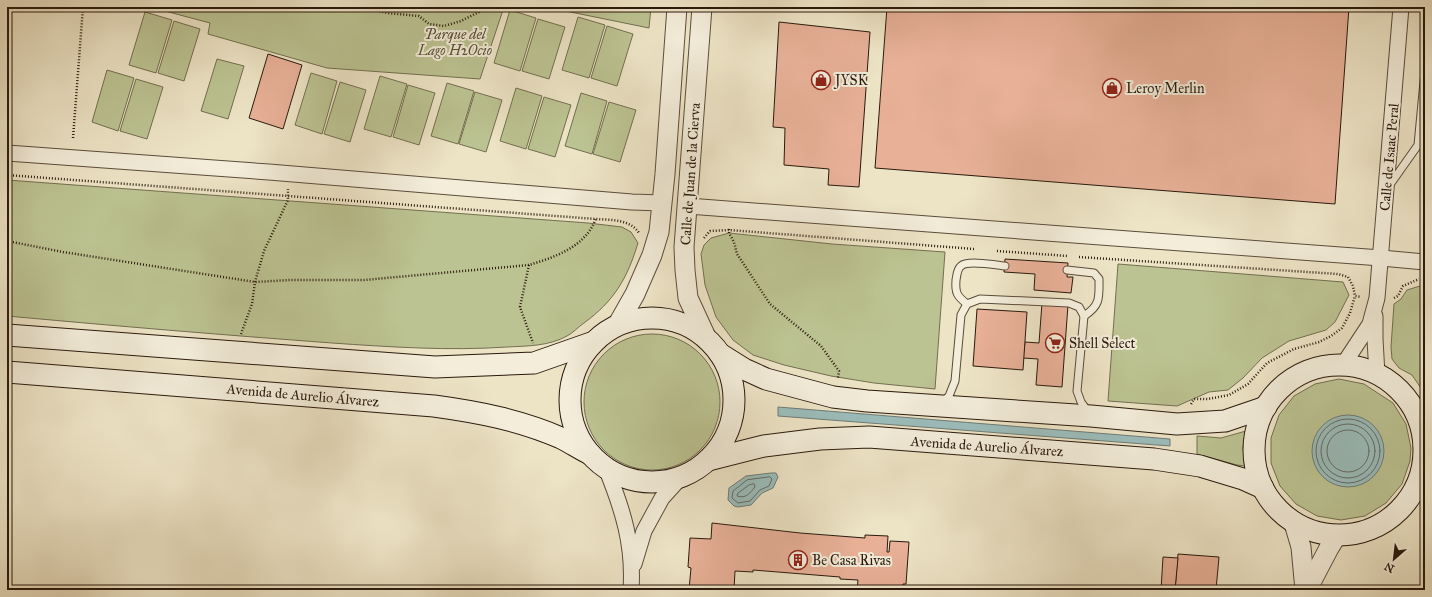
<svg xmlns="http://www.w3.org/2000/svg" width="1432" height="597" viewBox="0 0 1432 597" font-family="'IM FELL Great Primer',serif">
<style>
.green{fill:#bcc392;stroke:#736e50}
.water{fill:#9bbdbc;stroke:#6e7b76}
.lines{fill:none;stroke-linecap:round;stroke-linejoin:round}
.shore{stroke:#626b64;stroke-width:1}
.building{fill:#e7b097;stroke:#2a190d}
.service-casing{stroke:#5b4c3b;stroke-width:9}
.minor-casing{stroke:#5b4c3b;stroke-width:17}
.tertiary-casing{stroke:#5b4c3b;stroke-width:21}
.secondary-casing{stroke:#2a190d;stroke-width:23}
.path{stroke:#2a190d;stroke-width:2.5;stroke-dasharray:1 2;stroke-linecap:butt}
.service{stroke:#f3edda;stroke-width:7}
.minor{stroke:#f3edda;stroke-width:15}
.tertiary{stroke:#f3edda;stroke-width:19}
.secondary{stroke:#f3edda;stroke-width:21}
.labels{text-anchor:middle;stroke-width:4;stroke-linejoin:round;paint-order:stroke}
.park-label{font-size:14px;font-style:italic;fill:#564c35;stroke:#f3edda}
.poi-label{font-size:14px;fill:#2a190d;stroke:#f3edda;text-anchor:start}
.street-label{font-size:14px;fill:#2a190d;stroke:#f3edda}
</style>
<rect width="100%" height="100%" fill="#ede4c6"/>
<filter id="stains"><feTurbulence type="fractalNoise" baseFrequency=".005" numOctaves="4"/><feColorMatrix values="0 0 0 0 .2 0 0 0 0 .09 0 0 0 0 .02 0 0 0 .5 -.17"/></filter>
<radialGradient id="worn" r=".72"><stop offset=".6" stop-color="#630" stop-opacity="0"/><stop offset="1" stop-color="#630" stop-opacity=".3"/></radialGradient>
<g class="green">
<path d="M150,7H504L480,79L327,68L208,34L210,23Z"/>
<path d="M546,7H651L649,28Z"/>
<path d="M510,10L536,18L520,71L494,63Z"/>
<path d="M145,12L172,20L156,73L129,65Z"/>
<path d="M578,17L605,25L589,78L562,70Z"/>
<path d="M538,19L565,27L549,79L522,71Z"/>
<path d="M174,21L200,29L184,81L158,73Z"/>
<path d="M607,26L633,34L617,86L591,78Z"/>
<path d="M217,59L244,66L228,119L201,111Z"/>
<path d="M107,70L134,78L118,131L92,122Z"/>
<path d="M311,73L337,81L322,134L295,125Z"/>
<path d="M380,76L407,84L391,137L364,129Z"/>
<path d="M136,79L163,87L147,139L120,131Z"/>
<path d="M340,82L366,90L350,142L324,134Z"/>
<path d="M447,83L474,91L458,144L431,136Z"/>
<path d="M408,85L435,93L419,145L393,137Z"/>
<path d="M516,88L542,96L526,149L500,141Z"/>
<path d="M475,92L502,100L486,152L459,144Z"/>
<path d="M581,93L607,101L592,154L565,146Z"/>
<path d="M544,97L571,105L555,157L528,149Z"/>
<path d="M609,102L636,110L620,162L593,154Z"/>
<path d="M7,180L588,223L622,227L631,232L638,243C627,279 614,301 584,323C578,327 573,333 567,336C549,346 528,346 507,347C449,351 390,347 332,343C224,335 115,326 7,316Z"/>
<path d="M729,233L832,244L945,252L935,389L874,383L831,376L784,365L753,355L733,340L716,317L705,285L701,254L704,245L711,238Z"/>
<path d="M1118,264L1343,282L1349,295L1335,322L1326,330L1289,341L1262,358L1243,378L1228,390L1209,392L1177,406L1108,401Z"/>
<path d="M1420,286H1425V394L1412,375L1399,368L1392,359L1391,347L1394,304L1401,299L1407,290Z"/>
<circle cx="652" cy="402" r="68"/>
<path d="M1339,379L1364,384L1393,403L1406,424L1411,448L1410,461L1402,484L1386,503L1365,516L1341,520L1317,516L1296,504L1280,486L1271,463V438L1279,415L1294,396L1315,384Z"/>
<path d="M1246,431L1243,447L1245,466L1237,465L1197,454V436L1221,438Z"/>
</g>
<g class="water">
<path d="M778,407L1170,439V446L778,416Z"/>
<circle cx="1348" cy="451" r="36"/>
<path d="M771,473H776L778,477L773,488L762,493L751,505L738,507L734,506L728,500L729,488L746,476Z"/>
</g>
<g class="lines">
<g class="shore">
<circle cx="1348" cy="451" r="32"/>
<circle cx="1348" cy="451" r="27"/>
<circle cx="1348" cy="451" r="21"/>
<path d="M770,477L772,479L769,486L760,490L750,501L738,503L732,498L733,491L747,480Z"/>
<path d="M754,484L755,487C750,493 746,499 737,496L738,493L749,485Z"/>
</g>
</g>
<g class="building">
<path d="M887,7H1349L1335,204L875,168Z"/>
<path d="M779,22L870,32L859,187L828,185L829,169L784,165L785,128L773,127Z"/>
<path d="M268,54L302,65L283,129L249,118Z"/>
<path d="M1005,259L1068,263L1067,277H1073L1071,293L1034,290L1035,274L1004,272Z"/>
<path d="M1042,303L1068,305L1062,387L1036,385L1038,359L1023,358L1025,342L1039,343Z"/>
<path d="M977,309L1027,312L1023,370L973,366Z"/>
<path d="M712,523L800,533L865,538V535L888,536L887,552H889L890,541L909,542L906,584H903L902,590H857L858,580L840,579V577L753,570V572L735,571L734,590H689L691,568L688,567L690,538L711,539Z"/>
<path d="M1178,554L1219,557L1216,590H1175Z"/>
<path d="M1163,557L1178,558L1175,590H1161Z"/>
</g>
<g class="lines">
<defs>
<g id="service">
<path d="M1389,186L1418,145L1425,71"/>
<path d="M1067,270L1094,273L1099,279C1099,297 1101,305 1084,316"/>
<path d="M967,304C957,296 955,293 956,280C957,275 957,269 961,266C967,260 996,265 1005,266"/>
<path d="M943,402L949,396L955,381L961,315L967,304L980,299L1069,303L1079,307L1084,316L1077,391L1081,402L1089,413"/>
</g>
<g id="minor">
<path d="M7,153L269,172L632,202L662,203"/>
<path d="M688,206L1381,258L1425,262"/>
<path d="M1375,316V339L1377,375"/>
<path d="M1343,365L1370,324L1377,298L1401,7"/>
<path d="M606,468C623,510 634,545 631,590"/>
<path d="M634,564L644,531L662,498L681,477"/>
</g>
<g id="tertiary">
<path d="M702,7L684,247L685,270L688,298L706,337"/>
<path d="M618,324L635,294L652,255L659,232L665,174L677,7"/>
<path d="M1294,523L1301,547L1305,590"/>
<path d="M1307,590L1329,548L1337,535"/>
</g>
<g id="secondary">
<circle cx="652" cy="400" r="82"/>
<path d="M7,335L435,367L534,363L591,343"/>
<path d="M720,354L744,369L766,379L833,397L867,401L1091,416L1177,424L1225,421L1266,407"/>
<circle cx="1339" cy="450" r="85"/>
<path d="M7,372L434,406C478,412 520,420 561,438C571,443 580,449 590,454"/>
<path d="M708,460L764,446L820,439L869,437L1154,459L1200,466L1243,479L1263,488"/>
</g>
</defs>
<use href="#service" class="service-casing"/>
<use href="#minor" class="minor-casing"/>
<use href="#tertiary" class="tertiary-casing"/>
<use href="#secondary" class="secondary-casing"/>
<g class="path">
<path d="M362,7L387,13L419,16L429,24L444,26L461,21L479,12L483,7"/>
<path d="M73,138L83,7"/>
<path d="M7,175L596,219C611,220 630,219 639,233"/>
<path d="M729,229V233L734,242L737,254L770,304L821,346L839,371L838,378"/>
<path d="M704,238L710,231L729,230L974,249"/>
<path d="M7,241L63,252L255,282L290,280H364L529,265C555,257 586,247 596,218"/>
<path d="M997,251L1068,256"/>
<path d="M1079,257L1338,274L1348,277L1353,286L1355,296L1361,297"/>
<path d="M529,265L520,307L533,343"/>
<path d="M1394,298L1398,296L1403,286L1419,279"/>
<path d="M241,334L252,304L255,282L264,251L288,200V189"/>
<path d="M1191,404L1194,399H1208L1229,395L1248,384L1267,363L1294,349L1319,342L1331,336L1342,328L1350,313L1355,296"/>
</g>
<use href="#service" class="service"/>
<use href="#minor" class="minor"/>
<use href="#tertiary" class="tertiary"/>
<use href="#secondary" class="secondary"/>
</g>
<defs>
<symbol id="shop-ring" viewBox="-11 -11 22 22"><circle r="9.5" fill="#f3edda" stroke="#8f2418" stroke-width="1.5"/><path d="M-5-2.5h2.3a2.7 3.5 0 0 1 5.4 0H5L5.5 6h-11ZM-1.5-2.5h3a1.5 2.3 0 0 0-3 0Z" fill="#8f2418"/></symbol>
<symbol id="supermarket-ring" viewBox="-11 -11 22 22"><circle r="9.5" fill="#f3edda" stroke="#8f2418" stroke-width="1.5"/><path d="M-6-5.5h2.5l.6 2H6L4.5 2H-2.5L-4.4-4H-6ZM-1.5 3.2a1.3 1.3 0 1 0 .1 0ZM3 3.2a1.3 1.3 0 1 0 .1 0Z" fill="#8f2418"/></symbol>
<symbol id="building-ring" viewBox="-11 -11 22 22"><circle r="9.5" fill="#f3edda" stroke="#8f2418" stroke-width="1.5"/><path d="M-4-6H4V6H1V3H-1V6H-4ZM-2.5-4.3h1.7v1.8h-1.7ZM.8-4.3h1.7v1.8H.8ZM-2.5-1h1.7V.8h-1.7ZM.8-1h1.7V.8H.8Z" fill="#8f2418"/></symbol>
</defs>
<g fill-rule="evenodd">
<use href="#shop-ring" x="810" y="69" width="22" height="22"/>
<use href="#shop-ring" x="1101" y="77" width="22" height="22"/>
<use href="#supermarket-ring" x="1044" y="332" width="22" height="22"/>
<use href="#building-ring" x="787" y="549" width="22" height="22"/>
</g>
<g class="labels">
<g class="park-label">
<text x="455" y="39">Parque del<tspan x="455" dy="16">Lago H2Ocio</tspan></text>
</g>
<g class="poi-label">
<text x="835" y="85">JYSK</text>
<text x="1126" y="93">Leroy Merlin</text>
<text x="1069" y="348">Shell Select</text>
<text x="812" y="565">Be Casa Rivas</text>
</g>
<g class="street-label">
<text transform="translate(1389 157) rotate(-85)" y="5">Calle de Isaac Peral</text>
<text transform="translate(690 174) rotate(-86)" y="5">Calle de Juan de la Cierva</text>
<text transform="translate(303 395) rotate(5)" y="5">Avenida de Aurelio Álvarez</text>
<text transform="translate(987 446) rotate(4)" y="5">Avenida de Aurelio Álvarez</text>
</g>
</g>
<rect width="1432" height="597" fill="none" stroke="#ede4c6" stroke-width="24"/>
<rect x="8" y="8" width="1416" height="581" fill="none" stroke="#2a190d" stroke-width="2"/>
<rect x="12" y="12" width="1408" height="573" fill="none" stroke="#2a190d"/>
<g transform="translate(1394 559) rotate(208)" stroke="#f3edda" stroke-width="3" paint-order="stroke">
<path d="M0-3L7 15L0 10L-7 15Z" fill="#2a190d"/>
<text y="-6" font-size="11" font-weight="bold" text-anchor="middle" fill="#2a190d">N</text>
</g>
<rect width="100%" height="100%" filter="url(#stains)"/>
<rect width="100%" height="100%" fill="url(#worn)"/>
</svg>
